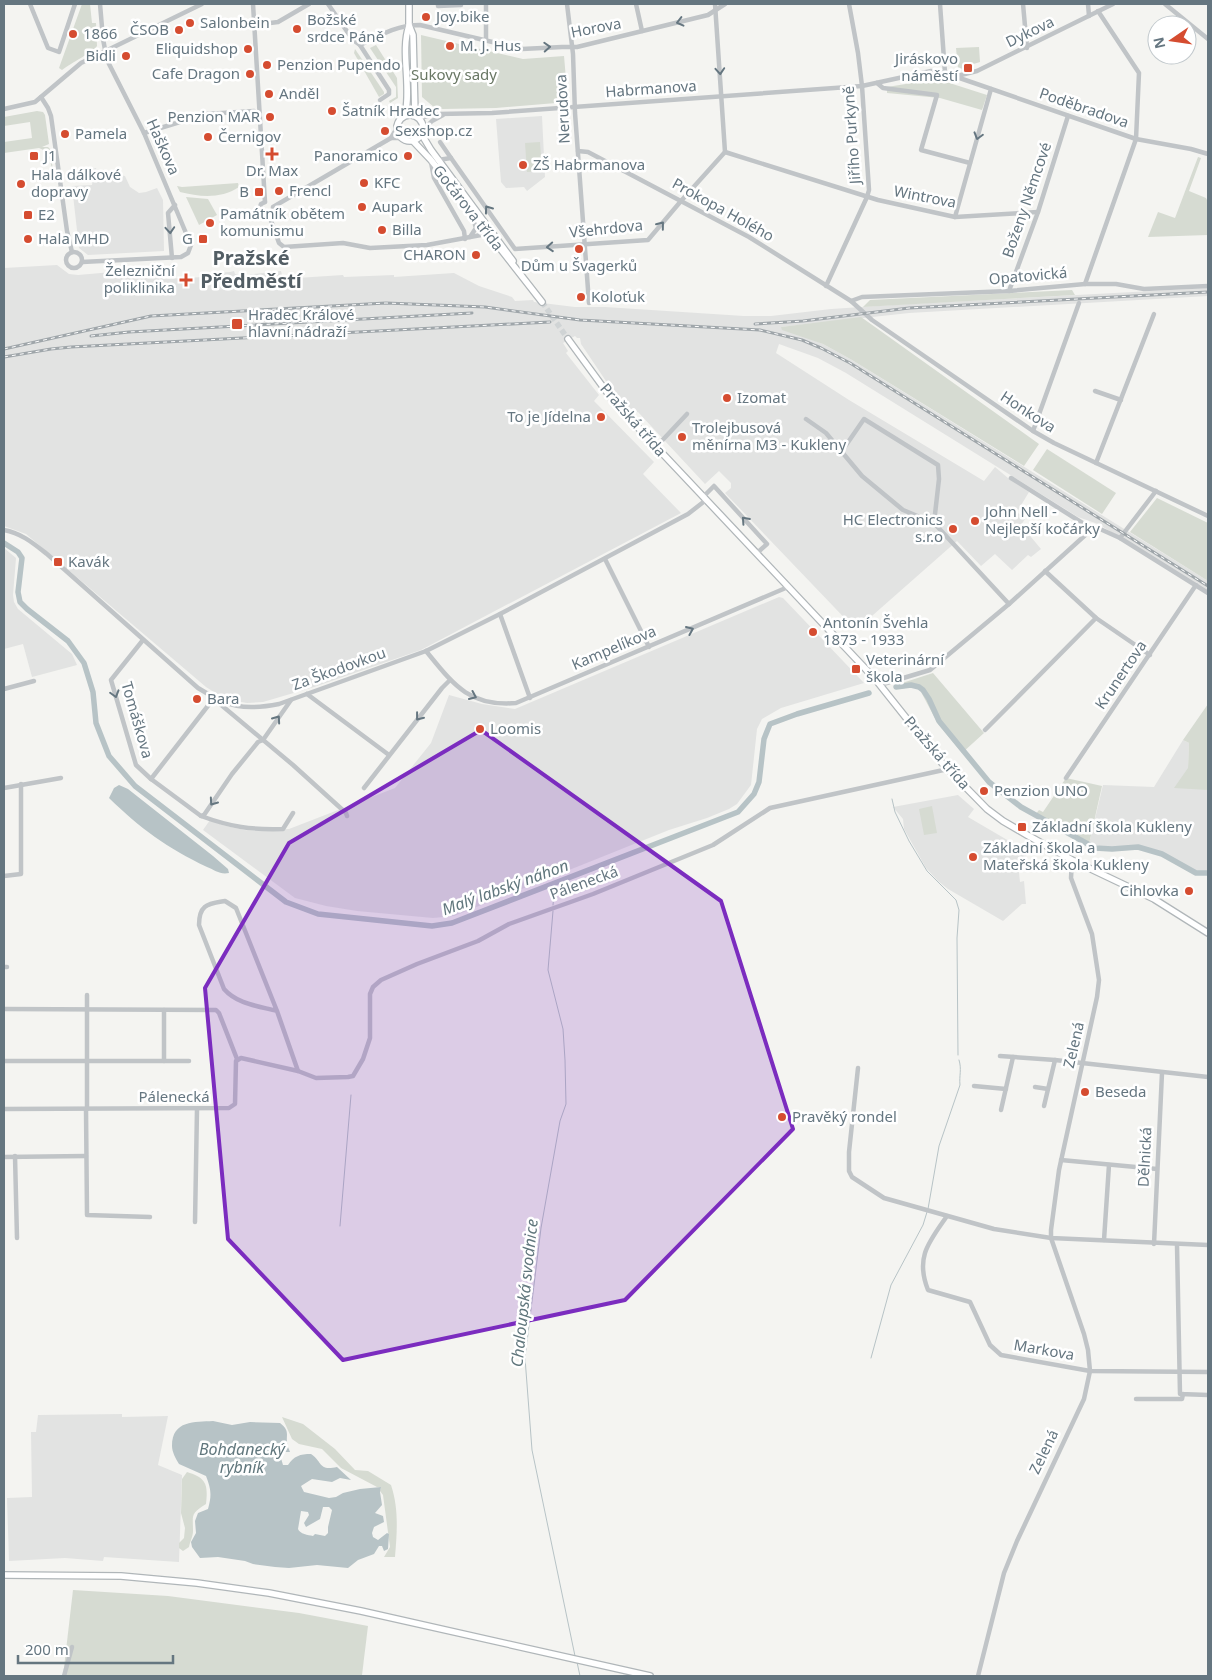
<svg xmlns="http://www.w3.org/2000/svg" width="1212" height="1680" viewBox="0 0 1212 1680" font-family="'Noto Sans',sans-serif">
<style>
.built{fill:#e2e3e2}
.green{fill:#d6dbd2}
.water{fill:#b7c3c6;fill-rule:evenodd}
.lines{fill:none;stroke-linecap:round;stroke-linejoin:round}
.stream{stroke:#b7c3c6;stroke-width:1}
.canal{stroke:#b7c3c6;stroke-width:5.5}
.secondary-tunnel{stroke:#d0d4d5;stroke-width:5.5;stroke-dasharray:5.5 3;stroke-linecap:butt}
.secondary-casing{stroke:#b0b6b9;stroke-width:8}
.street{stroke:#c0c4c7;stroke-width:4.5}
.secondary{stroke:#fff;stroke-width:5.5}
.rail-casing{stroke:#9fa6aa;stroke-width:3}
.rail{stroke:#fff;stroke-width:1;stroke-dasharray:4;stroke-linecap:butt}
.oneway{stroke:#657680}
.marked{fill:#7b2cbf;fill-opacity:0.2;stroke:#7b2cbf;stroke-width:4;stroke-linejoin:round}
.poi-dot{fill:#d54c30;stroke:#fff;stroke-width:2}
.labels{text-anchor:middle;stroke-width:5;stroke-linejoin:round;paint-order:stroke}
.poi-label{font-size:15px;fill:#657680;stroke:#fff;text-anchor:start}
.street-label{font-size:15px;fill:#657680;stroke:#fff}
.park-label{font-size:15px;fill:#697764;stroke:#fff}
.water-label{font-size:16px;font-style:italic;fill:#61777d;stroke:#fff}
.district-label{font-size:20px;font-weight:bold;fill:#535e65;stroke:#fff}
</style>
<rect width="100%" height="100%" fill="#f4f4f1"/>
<g class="built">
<path d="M542,116L545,177L527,191L524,187L506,188L501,182L496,119Z"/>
<path d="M96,168L98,175L111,174L125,176L130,187L139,193L146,192L157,188L163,200L164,251L88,255L79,248L72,186L92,185L93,179L88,177V170Z"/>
<path d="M57,265L69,274L78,275L158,268L162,271L163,279L204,277V274L230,272L234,271L235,274L245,275L281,271L282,275H288L290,282H296L297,278L343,275L344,277L394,275V277L454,273L479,286L512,297L515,301L533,300L534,302L575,307H605L744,316H771L831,309L908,304L1208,288V296L909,313L781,327L823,344L852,360L1208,581V591L1098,524L1078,517L846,373L818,358L779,344L776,353L849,400L984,481L995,467L1008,478L1029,492L1017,512L1025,519L1021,525L1041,549L1031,557L1028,555L1012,570L995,554L981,566L957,541L856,630L725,493L731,488V483L719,471L705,484L638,412L632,414L610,387L581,344L580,338H577L575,336L563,343L568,351L566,353L599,395L594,401L654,462L643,474L681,513L421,650L314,687L263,702L247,703L225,699L206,687L26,534L4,526V268Z"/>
<path d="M4,548L16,558L13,595L14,602L18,609L72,654L77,665L32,677L23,644L4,649Z"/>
<path d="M779,597L783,598L864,683L781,708L762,719L757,729L751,785L737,804L729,809L707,818L669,830L454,916L433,918L357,911L326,906L295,898L203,830L210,820L222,825L244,830L257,831L289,829L395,788L431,743L449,695L482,704L515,709Z"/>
<path d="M1183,740L1189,743L1188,768L1206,790H1208V874L1196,873L1180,863L1142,847L1128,846L1110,848L1089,844L1103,785L1154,787Z"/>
<path d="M958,795L974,809L968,817L1028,852L1022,863H1018L1020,882L1024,881L1026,904H1022L1003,921L948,889L938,881L926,868L904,829L903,819L893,807Z"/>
<path d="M122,1414V1417L168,1416L158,1465L182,1475L179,1562L104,1557L103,1561L65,1558L9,1561L7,1498L32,1497L31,1432H36L38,1415Z"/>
</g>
<g class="green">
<path d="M82,4H90L92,23H96L97,46C93,52 71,63 62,70L59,68Z"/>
<path d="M421,35L523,59L564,56L568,102L496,108L443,109L435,108L422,97Z"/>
<path d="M376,45L397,78L398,98L390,103L389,101L396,97V87L370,48Z"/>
<path d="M979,47L980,62L967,66L964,69L958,68L956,48Z"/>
<path d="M355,49L384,92V94L379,97L354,53Z"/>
<path d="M937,79L987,95L982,110L940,98L887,93V87Z"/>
<path d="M37,111L43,112L45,115L49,144L42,147H48L50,149L54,178H53C51,167 52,152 39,148L4,153V142L32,138L30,122L4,126V117Z"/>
<path d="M540,142L542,171L527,172L525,143Z"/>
<path d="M1198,157L1201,158L1189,191L1206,198L1208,202V235L1148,237L1158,212L1175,218Z"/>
<path d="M238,183L239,187C221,199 200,197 180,192L177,186L182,187Z"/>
<path d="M186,197L208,199L217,215L199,225Z"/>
<path d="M1072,290L1075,295L863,307L870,300Z"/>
<path d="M861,317L1039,444L1024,466L852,360L823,344L782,330L781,327Z"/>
<path d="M1047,449L1116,493L1102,514L1033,470Z"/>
<path d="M1157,498L1208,523V581L1130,532Z"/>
<path d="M933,673L984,733L962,753L938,724L920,690L913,687L898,689L896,685Z"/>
<path d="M1208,704V790L1174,788L1188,768L1189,743L1183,740Z"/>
<path d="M1066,778L1102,786L1089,844L1035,815L1039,810L1043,812Z"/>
<path d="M932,806L937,833L924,835L919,809Z"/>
<path d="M282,1417L303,1424L335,1449L355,1470L368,1471L391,1485C399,1509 397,1532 395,1557H384L390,1547L383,1495L380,1491L381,1487H377L341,1468L322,1449L299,1444L292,1439Z"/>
<path d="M187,1472C207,1478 208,1485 206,1504C190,1514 193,1515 193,1531C193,1536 190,1542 189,1547L183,1551L179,1548V1543L184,1538L185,1528L181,1513L182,1479Z"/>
<path d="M73,1590L168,1596L299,1613L368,1626L362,1675L63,1676Z"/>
</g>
<g class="water">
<path d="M119,785L128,789L213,856L228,869L229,873C220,875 215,870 207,867C167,848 141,829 109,798L114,788Z"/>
<path d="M213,1421L232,1425L250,1422L280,1423C290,1431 286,1434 287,1443C287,1446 289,1449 290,1452H283L280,1455L283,1465H288C294,1456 300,1454 311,1454C323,1462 318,1471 337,1467L351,1480L340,1478L332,1482L312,1479L301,1486L304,1492L329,1498L336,1497L343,1493L360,1489L381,1487L380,1492L382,1505L375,1513L383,1516L384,1522L374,1527L372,1533L373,1537L378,1540L387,1533L389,1534L388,1549L384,1551L382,1546H379L374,1554L358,1560L348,1568L317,1565L289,1568L275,1567L253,1564L245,1561L218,1557L200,1558L192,1547L191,1542L196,1533L195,1521L198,1513L208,1509C212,1495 211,1489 206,1476L179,1464C176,1459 172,1452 172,1446C172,1420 195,1422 213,1421ZM323,1507H329L332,1510L328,1527V1533L325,1536L315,1534L313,1536C308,1535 300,1534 298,1529L301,1511L308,1512L309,1515L304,1523L306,1527L320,1519Z"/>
</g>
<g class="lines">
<g class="stream">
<path d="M892,799L895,812L909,841L927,871L956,900L959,910L957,938L958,1055"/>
<path d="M553,905L555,884"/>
<path d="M553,911L548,970L563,1029L565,1060L566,1104L560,1121L541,1228L525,1358L532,1450L575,1656"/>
<path d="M928,1209L939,1146L960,1085C959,1076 962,1069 959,1060"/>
<path d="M340,1226L351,1095"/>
<path d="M871,1358L891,1285L923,1225L927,1212"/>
<path d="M577,1662L580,1676"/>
</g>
<g class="canal">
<path d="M4,543L18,552L22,558L18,592L20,602L27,609L68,641L84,663L93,692L96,723L109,756L135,786L286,902L318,914L432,926L452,923L738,812L754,794L759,782L764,739L770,724L797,714L869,693"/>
<path d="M896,687L911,685L919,687L923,690L929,699L939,721L989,782L1021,807L1095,848L1112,849L1138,847L1162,854L1196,873H1208"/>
</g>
<path class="secondary-tunnel" d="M542,302L568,339"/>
<defs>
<g id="secondary">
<path d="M409,4V25L413,35L415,115"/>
<circle cx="410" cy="128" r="13"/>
<path d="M405,115C412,88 400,51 409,26"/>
<path d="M422,135L431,150L513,261"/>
<path d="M413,141L431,160L542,302"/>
<path d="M568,339L614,402L876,680L942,763L987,809L1003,821L1027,835L1072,860L1154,899L1208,933"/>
<path d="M4,1575L121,1576L197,1583L269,1593L361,1611L650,1676"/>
</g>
</defs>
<use href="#secondary" class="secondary-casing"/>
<g class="street">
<path d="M30,4L48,48L59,52L75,4"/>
<path d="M253,4L265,202"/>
<path d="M328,4L353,40L360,45L389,90V94L380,100"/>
<path d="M438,4V6L461,5V4"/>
<path d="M486,4V41"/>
<path d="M567,4L573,54L575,113L589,303"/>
<path d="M636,4L642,31"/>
<path d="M940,4L945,73"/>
<path d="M1023,4L1027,48"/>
<path d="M1088,4L1089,16"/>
<path d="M1165,4L1208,39"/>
<path d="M254,25L278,22L309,4"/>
<path d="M360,45C380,35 397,25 420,25L522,49L562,47H577L708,15L725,4"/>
<path d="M957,76L977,71L1113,4"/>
<path d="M877,83L883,88L937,95L921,150L970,163"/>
<path d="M41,97L48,108L51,116L67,231L72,252"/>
<path d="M4,109L35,102L81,63L202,4"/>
<path d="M419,118L438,114L492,113L862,86L931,71L945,73L1136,139L1191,149L1208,154"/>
<path d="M424,129L432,121L443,115"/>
<path d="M144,133L206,114L254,111"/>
<path d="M391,138H402"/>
<path d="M440,142L451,158"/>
<path d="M578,151L588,152L749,237L851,301L872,320L1033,431L1054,443L1208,516"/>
<path d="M725,152L878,200L955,217L1038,212"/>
<path d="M438,160L451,158L515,249L648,240L681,201L725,152L715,4"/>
<path d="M431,162L434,178L464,231L465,239"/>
<path d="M265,202L261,204L259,210L262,215H269"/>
<path d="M269,215L279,243L284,247L343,243L370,248L427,245L481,235L487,232L486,228"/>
<path d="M269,215L273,211V207L391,138L397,128"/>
<path d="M955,217L991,89"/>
<path d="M470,237L476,228L472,215"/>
<circle cx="74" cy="260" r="8"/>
<path d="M172,258L168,213L175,205"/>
<path d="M82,262L181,257L188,253L191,245L144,133L107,60L103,39L100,4"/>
<path d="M1085,284L1136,139L1139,73L1098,11"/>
<path d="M826,286L867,197L869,190L862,86L858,53L849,4"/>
<path d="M1009,291L1038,212L1068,116"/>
<path d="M851,301L862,297L1009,291L1085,284H1116L1144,289L1208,286"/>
<path d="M1095,391L1121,400"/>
<path d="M806,419L826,433L862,476L903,510L934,523L1009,604"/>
<path d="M1033,431L1079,303"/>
<path d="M656,447L687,414"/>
<path d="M842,451L864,419L938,465L939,479L934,523"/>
<path d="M1096,463L1154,314"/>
<path d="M1011,478L1092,529"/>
<path d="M703,497L714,486L767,544L757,553"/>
<path d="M4,530C21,533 33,543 47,554L198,688C228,707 244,711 279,704L426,651L500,614L688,514L706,500"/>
<path d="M1120,538L1156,491"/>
<path d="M605,559L649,647"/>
<path d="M1045,571L1096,618L1150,655"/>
<path d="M500,614L530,698"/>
<path d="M143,640L111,680L136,765L151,779L201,816L204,815L232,774L258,742L263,740L291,700"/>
<path d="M426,651C453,684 469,707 516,703L788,587"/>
<path d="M880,685L930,670L1009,604L1092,529H1100L1120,538L1208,593"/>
<path d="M4,689L34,681"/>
<path d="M307,694L389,755"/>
<path d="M218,700L220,704L293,765L346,813L347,816"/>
<path d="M985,730L1096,618"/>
<path d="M1066,778L1196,585"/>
<path d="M151,779L214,698"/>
<path d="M4,788L61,778"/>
<path d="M364,788L442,688L450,680"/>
<path d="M201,816C231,827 251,830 283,829L293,813"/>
<path d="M4,876L21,874V784"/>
<path d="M4,967H7"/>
<path d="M87,995V1109"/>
<path d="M4,1009L216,1010L219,1013L237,1059"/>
<path d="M277,1011C258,1006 237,1004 224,989L199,925C199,904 208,904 225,901L236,908L277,1011L298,1071"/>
<path d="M1000,1056L1055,1060L1208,1077"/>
<path d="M4,1061H189"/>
<path d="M164,1061V1010"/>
<path d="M858,1068L849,1152V1171L852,1177L884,1198L994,1229L1051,1238L1208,1245"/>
<path d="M974,1086L1006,1089"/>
<path d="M1035,1087L1048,1089"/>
<path d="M1044,1106L1055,1060"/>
<path d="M4,1109L229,1108L235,1104L236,1061L241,1058L298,1071L316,1078L348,1077L353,1076L363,1059L370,1038V994L373,987L381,980L417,964L478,941L509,924L593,894L713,845L770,808L948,769"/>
<path d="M86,1109L87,1215L150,1217"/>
<path d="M1001,1110L1013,1057"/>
<path d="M15,1156L17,1238"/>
<path d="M4,1157L86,1156"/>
<path d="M1061,1160L1157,1169"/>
<path d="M947,1216C929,1242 915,1257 928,1290L970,1302L990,1345L1001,1355L1090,1371L1208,1372"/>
<path d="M195,1222L197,1109"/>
<path d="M1104,1240L1109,1165"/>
<path d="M1154,1244L1162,1073"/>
<path d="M1177,1245L1180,1394L1208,1395"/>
<path d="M1136,1399H1182L1183,1394"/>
<path d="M64,1676L72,1647"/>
<path d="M978,1676L1004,1573L1017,1541L1084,1399L1090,1371L1088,1350L1084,1334L1051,1238V1230L1059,1170L1097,997L1099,980L1092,934L1071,878L1072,860"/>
</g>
<use href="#secondary" class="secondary"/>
<defs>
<g id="rail">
<path d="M755,324L803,321L909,308L1208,292"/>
<path d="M91,336L129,332L472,313"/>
<path d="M4,349L151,316L386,303L485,307L580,320L760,330L802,340L821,348L850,363L1208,586"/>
<path d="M4,357L51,349L71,347L550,322"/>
</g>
</defs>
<use href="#rail" class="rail-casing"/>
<use href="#rail" class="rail"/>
</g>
<defs><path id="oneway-chevron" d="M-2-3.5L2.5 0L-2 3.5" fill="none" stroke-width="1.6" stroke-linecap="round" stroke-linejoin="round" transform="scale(1.25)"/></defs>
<g class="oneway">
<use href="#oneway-chevron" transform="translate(680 22) rotate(166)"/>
<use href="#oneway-chevron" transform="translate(547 47) rotate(-3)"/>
<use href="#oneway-chevron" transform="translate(720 71) rotate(86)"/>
<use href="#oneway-chevron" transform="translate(978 136) rotate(106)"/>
<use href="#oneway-chevron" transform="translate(488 209) rotate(-126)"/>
<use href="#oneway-chevron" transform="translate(661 225) rotate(-51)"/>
<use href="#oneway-chevron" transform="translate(170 230) rotate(86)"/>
<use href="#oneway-chevron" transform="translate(550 247) rotate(176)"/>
<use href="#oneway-chevron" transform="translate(745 520) rotate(-132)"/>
<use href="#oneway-chevron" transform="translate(690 630) rotate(-23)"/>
<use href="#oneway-chevron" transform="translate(115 694) rotate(74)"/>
<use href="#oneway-chevron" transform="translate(473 696) rotate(24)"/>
<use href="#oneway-chevron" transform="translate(419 717) rotate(128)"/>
<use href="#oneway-chevron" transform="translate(277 719) rotate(-55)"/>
<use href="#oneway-chevron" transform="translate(213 802) rotate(125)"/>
</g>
<path class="marked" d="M481,730L721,901L793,1129L625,1300L343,1360L228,1239L205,988L289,843Z"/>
<g class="poi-dot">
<circle cx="426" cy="17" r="5"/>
<circle cx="190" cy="23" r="5"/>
<circle cx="297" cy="29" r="5"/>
<circle cx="179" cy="30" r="5"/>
<circle cx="73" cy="34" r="5"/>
<circle cx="450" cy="46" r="5"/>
<circle cx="248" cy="49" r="5"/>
<circle cx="126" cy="56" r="5"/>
<circle cx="267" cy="65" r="5"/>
<rect x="963" y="63" width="10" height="10" rx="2.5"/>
<circle cx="250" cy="74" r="5"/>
<circle cx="269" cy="94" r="5"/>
<circle cx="332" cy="111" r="5"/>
<circle cx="270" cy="117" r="5"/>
<circle cx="385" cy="131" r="5"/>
<circle cx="65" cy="134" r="5"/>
<circle cx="208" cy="137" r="5"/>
<path d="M269.5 146.5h5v5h5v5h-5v5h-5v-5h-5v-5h5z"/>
<rect x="29" y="151" width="10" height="10" rx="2.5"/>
<circle cx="408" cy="156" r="5"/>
<circle cx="523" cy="165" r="5"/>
<circle cx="364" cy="183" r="5"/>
<circle cx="21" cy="184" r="5"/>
<circle cx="279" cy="191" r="5"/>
<rect x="254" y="187" width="10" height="10" rx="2.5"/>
<circle cx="362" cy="207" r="5"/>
<rect x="23" y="210" width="10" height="10" rx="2.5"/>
<circle cx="210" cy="223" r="5"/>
<circle cx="382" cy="230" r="5"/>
<circle cx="28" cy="239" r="5"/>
<rect x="198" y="234" width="10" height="10" rx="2.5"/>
<circle cx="579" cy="249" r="5"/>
<circle cx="476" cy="255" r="5"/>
<path d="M183.5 272.5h5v5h5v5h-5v5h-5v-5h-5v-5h5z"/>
<circle cx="581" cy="297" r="5"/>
<rect x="231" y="318" width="12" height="12" rx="2.5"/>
<circle cx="727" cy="398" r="5"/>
<circle cx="601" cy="417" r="5"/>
<circle cx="682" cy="437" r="5"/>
<circle cx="975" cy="521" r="5"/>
<circle cx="953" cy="529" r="5"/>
<rect x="53" y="557" width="10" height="10" rx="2.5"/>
<circle cx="813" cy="632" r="5"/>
<rect x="851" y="664" width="10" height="10" rx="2.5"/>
<circle cx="197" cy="699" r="5"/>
<circle cx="480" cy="729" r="5"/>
<circle cx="984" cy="791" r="5"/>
<rect x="1017" y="822" width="10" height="10" rx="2.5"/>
<circle cx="973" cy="857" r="5"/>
<circle cx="1189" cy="891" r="5"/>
<circle cx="1085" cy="1092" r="5"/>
<circle cx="782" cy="1117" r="5"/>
</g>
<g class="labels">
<g class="poi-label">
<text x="436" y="22">Joy.bike</text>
<text x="307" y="25">Božské<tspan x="307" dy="17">srdce Páně</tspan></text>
<text x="200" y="28">Salonbein</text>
<text x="169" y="35" text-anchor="end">ČSOB</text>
<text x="83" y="39">1866</text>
<text x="460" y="51">M. J. Hus</text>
<text x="238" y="54" text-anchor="end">Eliquidshop</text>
<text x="116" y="61" text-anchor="end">Bidli</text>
<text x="958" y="64" text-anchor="end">Jiráskovo<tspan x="958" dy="17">náměstí</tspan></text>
<text x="277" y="70">Penzion Pupendo</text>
<text x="240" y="79" text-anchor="end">Cafe Dragon</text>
<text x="279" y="99">Anděl</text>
<text x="342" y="116">Šatník Hradec</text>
<text x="260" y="122" text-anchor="end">Penzion MAR</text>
<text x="395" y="136">Sexshop.cz</text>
<text x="75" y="139">Pamela</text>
<text x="218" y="142">Černigov</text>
<text x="44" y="161">J1</text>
<text x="398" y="161" text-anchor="end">Panoramico</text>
<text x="533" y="170">ZŠ Habrmanova</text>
<text x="272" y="176" text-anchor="middle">Dr. Max</text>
<text x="31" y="180">Hala dálkové<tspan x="31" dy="17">dopravy</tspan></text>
<text x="374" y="188">KFC</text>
<text x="289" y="196">Frencl</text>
<text x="249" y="197" text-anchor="end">B</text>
<text x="372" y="212">Aupark</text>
<text x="220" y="219">Památník obětem<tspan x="220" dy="17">komunismu</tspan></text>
<text x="38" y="220">E2</text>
<text x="392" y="235">Billa</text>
<text x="38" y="244">Hala MHD</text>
<text x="193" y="244" text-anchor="end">G</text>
<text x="466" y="260" text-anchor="end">CHARON</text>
<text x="579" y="271" text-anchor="middle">Dům u Švagerků</text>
<text x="175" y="276" text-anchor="end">Železniční<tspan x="175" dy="17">poliklinika</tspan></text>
<text x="591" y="302">Koloťuk</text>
<text x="248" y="320">Hradec Králové<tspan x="248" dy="17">hlavní nádraží</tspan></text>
<text x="737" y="403">Izomat</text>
<text x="591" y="422" text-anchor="end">To je Jídelna</text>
<text x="692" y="433">Trolejbusová<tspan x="692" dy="17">měnírna M3 - Kukleny</tspan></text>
<text x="985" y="517">John Nell -<tspan x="985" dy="17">Nejlepší kočárky</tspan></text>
<text x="943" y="525" text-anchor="end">HC Electronics<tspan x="943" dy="17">s.r.o</tspan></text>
<text x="68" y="567">Kavák</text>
<text x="823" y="628">Antonín Švehla<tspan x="823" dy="17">1873 - 1933</tspan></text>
<text x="866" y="665">Veterinární<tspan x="866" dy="17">škola</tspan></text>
<text x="207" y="704">Bara</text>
<text x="490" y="734">Loomis</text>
<text x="994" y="796">Penzion UNO</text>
<text x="1032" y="832">Základní škola Kukleny</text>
<text x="983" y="853">Základní škola a<tspan x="983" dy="17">Mateřská škola Kukleny</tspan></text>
<text x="1179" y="896" text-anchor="end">Cihlovka</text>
<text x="1095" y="1097">Beseda</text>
<text x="792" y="1122">Pravěký rondel</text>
</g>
<g class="street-label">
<text transform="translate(596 28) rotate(-11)" y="5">Horova</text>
<text transform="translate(1030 32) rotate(-26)" y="5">Dykova</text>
<text transform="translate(651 89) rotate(-4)" y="5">Habrmanova</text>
<text transform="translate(1084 108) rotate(19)" y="5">Poděbradova</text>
<text transform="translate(563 109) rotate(-93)" y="5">Nerudova</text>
<text transform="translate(852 135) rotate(-94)" y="5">Jiřího Purkyně</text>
<text transform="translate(163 147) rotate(66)" y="5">Haškova</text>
<text transform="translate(925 197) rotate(11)" y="5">Wintrova</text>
<text transform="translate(1027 200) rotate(-71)" y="5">Boženy Němcové</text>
<text transform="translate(468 208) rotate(52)" y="5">Gočárova třída</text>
<text transform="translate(723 210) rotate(29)" y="5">Prokopa Holého</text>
<text transform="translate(606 229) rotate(-6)" y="5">Všehrdova</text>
<text transform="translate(1028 276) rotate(-5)" y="5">Opatovická</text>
<text transform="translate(1028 412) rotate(33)" y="5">Honkova</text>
<text transform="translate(633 420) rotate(49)" y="5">Pražská třída</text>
<text transform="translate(614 648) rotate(-23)" y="5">Kampelíkova</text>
<text transform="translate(339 669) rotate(-20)" y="5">Za Škodovkou</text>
<text transform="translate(1121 675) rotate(-56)" y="5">Krunertova</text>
<text transform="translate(137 720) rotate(74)" y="5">Tomáškova</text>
<text transform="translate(937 753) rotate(49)" y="5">Pražská třída</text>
<text transform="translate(584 883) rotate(-20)" y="5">Pálenecká</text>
<text transform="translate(1074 1045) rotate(-77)" y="5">Zelená</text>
<text x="174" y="1102">Pálenecká</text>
<text transform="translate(1145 1157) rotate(-87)" y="5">Dělnická</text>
<text transform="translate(1044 1350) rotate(10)" y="5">Markova</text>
<text transform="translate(1044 1452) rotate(-64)" y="5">Zelená</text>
</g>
<g class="park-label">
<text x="454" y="80">Sukovy sady</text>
</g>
<g class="water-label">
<text transform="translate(505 887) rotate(-20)" y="6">Malý labský náhon</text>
<text transform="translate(524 1293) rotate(-84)" y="6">Chaloupská svodnice</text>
<text x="242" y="1455">Bohdanecký<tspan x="242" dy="18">rybník</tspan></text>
</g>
<g class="district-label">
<text x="251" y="265">Pražské<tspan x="251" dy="23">Předměstí</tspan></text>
</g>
</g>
<rect width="1212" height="1680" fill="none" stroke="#657680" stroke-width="10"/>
<g transform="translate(1172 40) rotate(257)"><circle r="24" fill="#ffffff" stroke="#c1c8cc"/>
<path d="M0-4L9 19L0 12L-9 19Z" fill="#d54c30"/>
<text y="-8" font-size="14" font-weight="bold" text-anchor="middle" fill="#657680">N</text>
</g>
<path d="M18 1655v8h155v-8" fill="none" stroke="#657680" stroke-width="2.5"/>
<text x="25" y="1655" font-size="15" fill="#657680" stroke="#ffffff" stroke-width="4" paint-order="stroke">200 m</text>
</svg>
